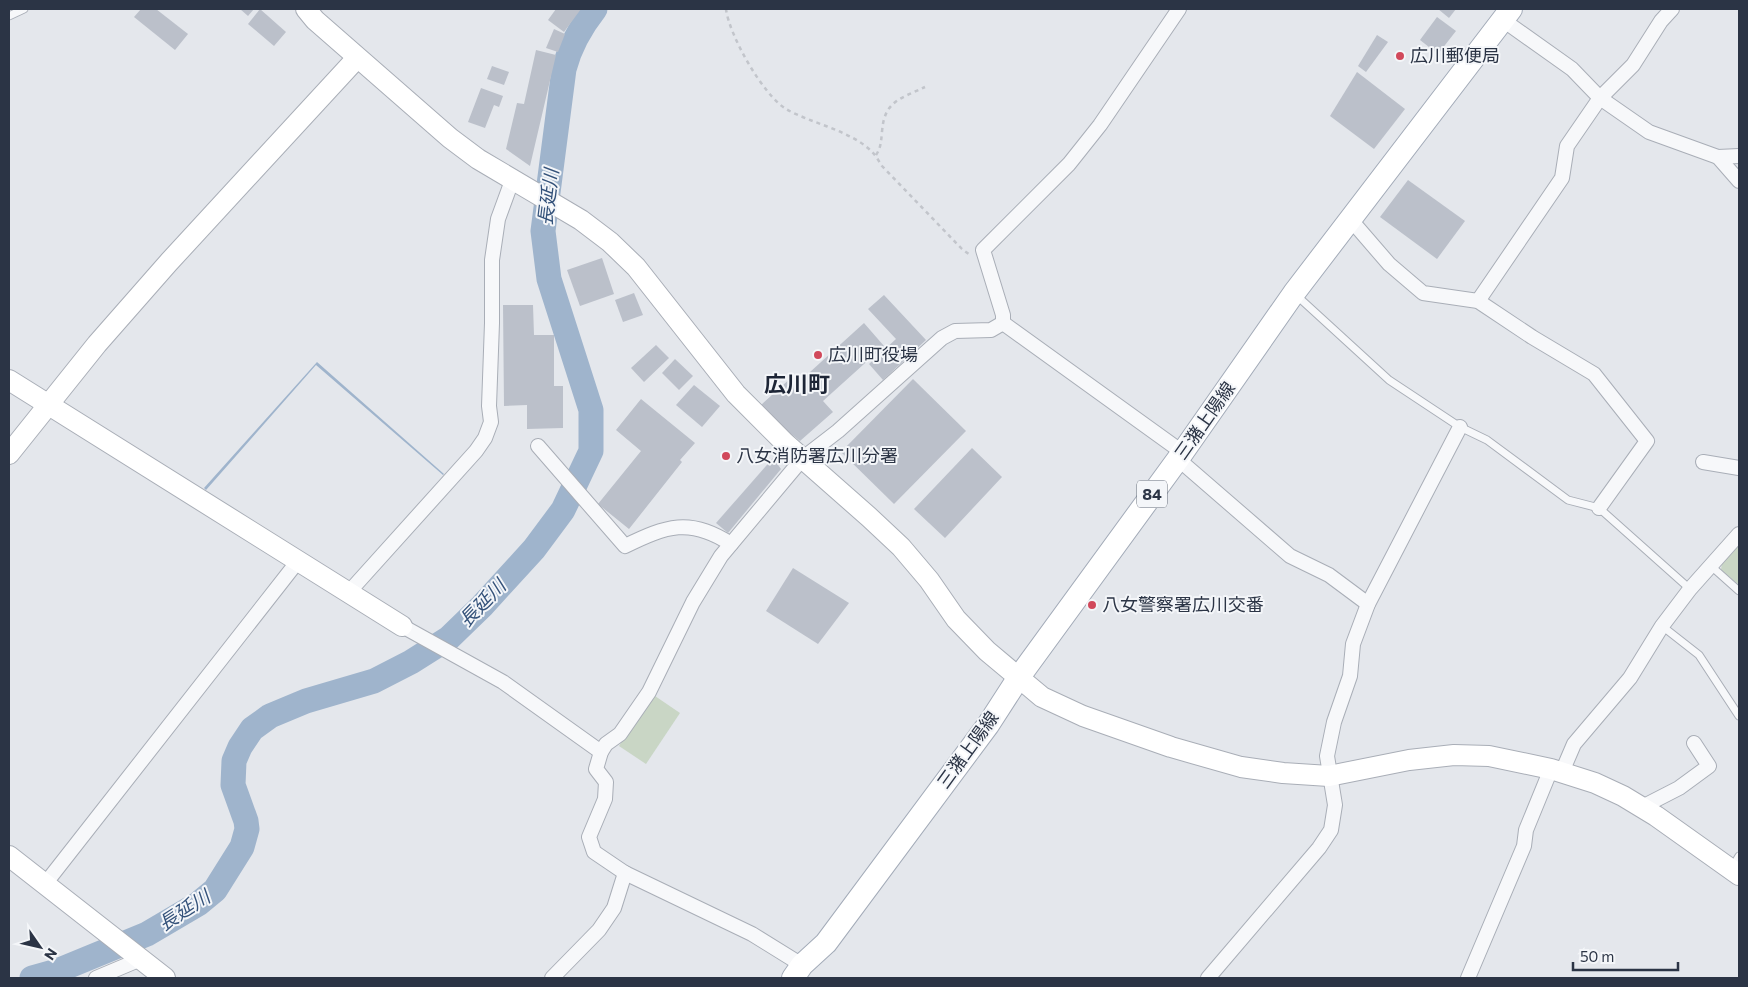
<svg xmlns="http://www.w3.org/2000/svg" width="1748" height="987" viewBox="0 0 1748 987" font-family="Commissioner,'Noto Sans JP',sans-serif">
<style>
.green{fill:#c9d6c5}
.water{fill:#9fb4cc}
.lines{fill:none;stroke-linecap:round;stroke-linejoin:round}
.river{stroke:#9fb4cc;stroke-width:25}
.building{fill:#bbc0ca}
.lane-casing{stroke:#a9aeb7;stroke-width:9}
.street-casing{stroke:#a9aeb7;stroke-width:16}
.secondary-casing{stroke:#a9aeb7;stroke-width:22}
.primary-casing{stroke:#a3abb8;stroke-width:24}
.path{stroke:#c2c5cb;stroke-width:2.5;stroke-dasharray:4 4;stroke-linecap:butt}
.lane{stroke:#f7f8fa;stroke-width:7}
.street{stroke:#f7f8fa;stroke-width:14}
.secondary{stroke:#fff;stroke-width:20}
.primary{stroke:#fff;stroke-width:22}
.poi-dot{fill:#d1495b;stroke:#f4f6f9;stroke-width:2}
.labels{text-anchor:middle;stroke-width:4;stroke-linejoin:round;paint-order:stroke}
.shield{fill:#f4f6f9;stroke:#676e7b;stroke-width:1}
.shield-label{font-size:16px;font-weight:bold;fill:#2b3445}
.poi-label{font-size:18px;fill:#2b3445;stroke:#f4f6f9;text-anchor:start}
.street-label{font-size:18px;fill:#2b3445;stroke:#f4f6f9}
.water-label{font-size:19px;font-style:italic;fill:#34527a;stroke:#f4f6f9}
.district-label{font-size:22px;font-weight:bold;fill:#1d2536;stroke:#f4f6f9}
</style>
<rect width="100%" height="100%" fill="#e4e7ec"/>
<g class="green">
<path d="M1739,543V585L1721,570L1722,562Z"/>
<path d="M655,696L680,713L646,764L619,746L650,697Z"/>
</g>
<path class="water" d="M317,362L444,474L443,475L316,365L206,490L204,488Z"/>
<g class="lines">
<path class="river" d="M32,978L57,971L147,934L198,904L215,890L242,847L247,829L246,821L233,785L234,761L240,747L252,729L270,716L306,701L374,681L411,662L449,638L482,606L534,549L563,510L591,451V410L549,279L543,231L564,69C570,46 580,28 595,9"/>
</g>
<g class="building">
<path d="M141,9H156L188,34L175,50L134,17Z"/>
<path d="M240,9H254L248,16Z"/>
<path d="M260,9L286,32L274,46L248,24Z"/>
<path d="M556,9H581L564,32L548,20Z"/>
<path d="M1438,9H1456L1449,18Z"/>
<path d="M1437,17L1456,31L1438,54L1420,40Z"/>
<path d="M554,29L565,34L558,52L546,48Z"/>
<path d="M1377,35L1388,42L1366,72L1358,66Z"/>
<path d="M536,50L556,55L530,166L506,149L517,103L524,104Z"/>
<path d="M492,66L509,72L504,85L487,79Z"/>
<path d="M1357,72L1405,109L1374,149L1330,116Z"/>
<path d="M481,88L503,96L499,107L494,105L485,128L468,122Z"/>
<path d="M1408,180L1465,221L1437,259L1380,217Z"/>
<path d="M602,258L614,294L580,306L567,270Z"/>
<path d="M634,293L643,315L623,322L615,300Z"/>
<path d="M884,295L926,340L883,380L869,364L896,339L868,309Z"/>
<path d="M503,305H533L534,335H554V386H563V428L527,429V405L504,406Z"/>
<path d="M864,323L884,346L823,401L833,412L800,441L779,424L761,405L793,376L799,382Z"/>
<path d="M656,345L669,358L644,382L631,368Z"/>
<path d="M675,359L693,376L679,390L662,373Z"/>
<path d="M913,379L966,431L894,504L841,452Z"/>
<path d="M694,385L720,406L702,427L676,405Z"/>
<path d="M641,399L695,443L680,460L682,462L629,529L598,504L641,451L616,430Z"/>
<path d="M972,448L1002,477L945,538L914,509Z"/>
<path d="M773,458L781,469L728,533L716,523Z"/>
<path d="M793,568L849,603L818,644L766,611Z"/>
</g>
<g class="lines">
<defs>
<g id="lane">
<path d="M9,16L24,9"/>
<path d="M1295,294L1389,380L1460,427L1487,440L1568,500L1599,508L1690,589"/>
<path d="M1711,566L1739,591"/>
<path d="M1662,626L1699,655L1739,716"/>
<path d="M1736,861L1739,856"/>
</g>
<g id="street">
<path d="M1503,20L1572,69L1600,98L1649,132L1718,157L1739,181"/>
<path d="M1718,157L1739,156"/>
<path d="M1351,220L1389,264L1423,293L1478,301L1532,337L1594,374L1647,441L1599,508"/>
<path d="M1478,301L1562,178L1567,146L1600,98L1633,65L1661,21L1672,9"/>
<path d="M1003,323V315L983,250L1069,164L1100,125L1179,9"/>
<path d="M1003,323L1182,452"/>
<path d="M538,446L625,546C666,526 690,517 731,544"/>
<path d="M1178,459L1290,556L1329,575L1368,604"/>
<path d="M1703,462L1739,468"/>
<path d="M349,592L476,451L485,438L491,422L489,406L492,323V260L498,219L513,178"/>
<path d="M402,626L503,682L601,752"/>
<path d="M1562,772L1574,744L1630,678L1662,626L1690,589L1739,534"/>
<path d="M1642,807L1679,788L1709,766L1694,743"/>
<path d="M45,884L298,561"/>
<path d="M802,965L752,934L625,873L594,852L589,837L605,799L606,782L596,769L601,752L606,744L620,734L649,692L693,602L721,556L803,458L838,431L942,338L955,331L991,330L1003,323"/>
<path d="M96,978L141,959"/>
<path d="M552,978L599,930L614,908L625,873"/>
<path d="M1208,978L1319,848L1331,830L1335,805L1327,756L1334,722L1350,676L1353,644L1368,604L1460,427"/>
<path d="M1468,978L1524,846L1526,830L1551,769"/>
</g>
<g id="secondary">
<path d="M306,9L315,20L450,138L478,159L581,220L610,242L636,267L736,394L785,443L869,517L901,547L929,580L956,619L987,651L1042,697L1083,716L1171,747L1241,767L1283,773L1329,776L1409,760L1454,755L1489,756L1551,769L1595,783L1623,796L1656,816L1739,875"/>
<path d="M9,380L402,626"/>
<path d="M9,454L97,344L169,262L357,58"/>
<path d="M9,856L165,978"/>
</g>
<path id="primary" d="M793,978L802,965L826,943L988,725L1019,677L1178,459L1294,293L1511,9"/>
</defs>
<use href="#lane" class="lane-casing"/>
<use href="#street" class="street-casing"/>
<use href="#secondary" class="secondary-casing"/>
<use href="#primary" class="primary-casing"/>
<g class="path">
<path d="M726,9C729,35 763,95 786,109C812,124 854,131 874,154C877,157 879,162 882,166L962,249L970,255"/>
<path d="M876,155C881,148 881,141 882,132C884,101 900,99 925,87"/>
</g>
<use href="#lane" class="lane"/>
<use href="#street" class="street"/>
<use href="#secondary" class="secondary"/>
<use href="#primary" class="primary"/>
</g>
<g class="poi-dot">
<circle cx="1400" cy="56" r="5"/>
<circle cx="818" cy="355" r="5"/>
<circle cx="726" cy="456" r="5"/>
<circle cx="1092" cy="605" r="5"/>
</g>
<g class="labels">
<rect class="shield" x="1137" y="480.5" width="30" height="27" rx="4"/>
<g class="shield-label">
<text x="1152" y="500">84</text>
</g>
<g class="poi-label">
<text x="1410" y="62">広川郵便局</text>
<text x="828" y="361">広川町役場</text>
<text x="736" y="462">八女消防署広川分署</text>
<text x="1102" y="611">八女警察署広川交番</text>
</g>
<g class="street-label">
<text transform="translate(1205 421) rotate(-55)" y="6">三潴上陽線</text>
<text transform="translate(968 750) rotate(-54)" y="6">三潴上陽線</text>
</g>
<g class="water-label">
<text transform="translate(548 197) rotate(-83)" y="7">長延川</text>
<text transform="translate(482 603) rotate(-46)" y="7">長延川</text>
<text transform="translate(184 910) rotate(-33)" y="7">長延川</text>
</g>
<g class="district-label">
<text x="797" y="392">広川町</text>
</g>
</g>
<rect width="1748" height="987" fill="none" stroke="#2b3445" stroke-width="20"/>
<g transform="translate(40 947) rotate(124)" stroke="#f4f6f9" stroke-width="4" paint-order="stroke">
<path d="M0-4L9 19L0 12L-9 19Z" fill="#2b3445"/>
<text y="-8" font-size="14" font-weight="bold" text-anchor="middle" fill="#2b3445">N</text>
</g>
<path d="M1573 962v8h105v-8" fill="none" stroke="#2b3445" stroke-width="2.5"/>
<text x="1580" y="962" font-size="15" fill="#2b3445" stroke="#f4f6f9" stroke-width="4" paint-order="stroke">50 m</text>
</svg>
